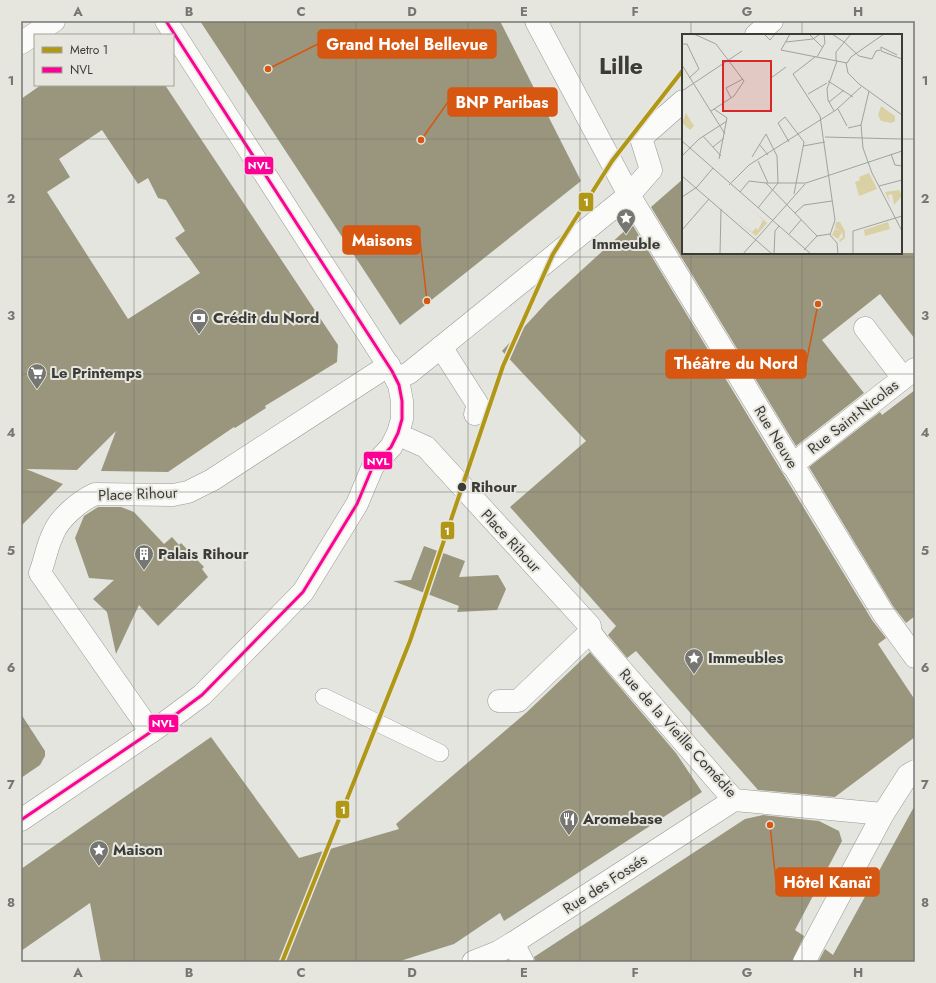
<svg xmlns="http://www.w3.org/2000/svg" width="936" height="983" viewBox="0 0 936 983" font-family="Jost,sans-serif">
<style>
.building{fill:#9a967e;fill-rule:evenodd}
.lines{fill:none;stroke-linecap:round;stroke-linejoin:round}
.service-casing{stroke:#9a9996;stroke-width:18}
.pedestrian-casing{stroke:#9a9996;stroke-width:23}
.minor-casing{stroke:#9a9996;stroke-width:23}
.tertiary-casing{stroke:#9a9996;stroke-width:23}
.service{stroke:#fbfbfa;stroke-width:17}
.pedestrian{stroke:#fbfbfa;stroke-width:22}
.minor{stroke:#fbfbfa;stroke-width:22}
.tertiary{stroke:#fbfbfa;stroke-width:22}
.bus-1-casing{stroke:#e7e6de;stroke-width:6}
.bus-1{stroke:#ff0096;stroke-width:3}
.metro-1-casing{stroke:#e7e6de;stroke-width:7}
.metro-1{stroke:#b19716;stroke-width:4}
.grid{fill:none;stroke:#767673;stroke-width:1;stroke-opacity:0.55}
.stop-dot{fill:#3b3b38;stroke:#e7e6de;stroke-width:1.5}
.labels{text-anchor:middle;stroke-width:4;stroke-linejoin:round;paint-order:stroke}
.poi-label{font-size:15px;font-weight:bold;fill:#3b3b38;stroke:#e7e6de;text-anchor:start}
.street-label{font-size:15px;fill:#3b3b38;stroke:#e7e6de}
.stop-label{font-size:15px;font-weight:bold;fill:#3b3b38;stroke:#e7e6de;text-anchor:start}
.town-label{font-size:23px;font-weight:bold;fill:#3b3b38;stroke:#e7e6de}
.inset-road{fill:none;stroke:#a1a19d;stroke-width:1}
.view{fill:#d62828;fill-opacity:0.15;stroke:#d62828;stroke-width:2}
.inset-edge{fill:none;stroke:#3b3b38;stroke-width:2}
.leader{fill:none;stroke:#d75610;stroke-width:1.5}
.callout-dot{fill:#d75610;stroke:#e7e6de;stroke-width:1.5}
.callout{fill:#d75610;stroke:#d75610;stroke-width:1.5}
.callout-label{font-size:16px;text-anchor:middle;font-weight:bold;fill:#fff}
.line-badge{stroke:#e7e6de;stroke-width:1.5}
.badge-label{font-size:11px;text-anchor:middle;font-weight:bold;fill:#fff}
.neatline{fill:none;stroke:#767673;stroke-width:1.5}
.grid-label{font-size:13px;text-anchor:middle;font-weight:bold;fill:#767673}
</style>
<rect width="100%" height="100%" fill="#e5e5e0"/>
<g class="building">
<path d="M200,21H500L581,181L400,325Z"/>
<path d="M41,85H165L338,345L337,362L265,406L266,408L235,428L234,427L168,472L101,471L116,431L77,470L26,469L63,484L21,526V99ZM102,130L138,184L148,178L158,198L166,200L185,231L175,238L200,273L128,319L47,192L70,177L59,159Z"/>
<path d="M683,179V253H915V339L880,294L822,340L864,393L796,446L651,207Z"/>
<path d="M632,224L782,472L872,620L886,638L878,644L915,700V737L835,797L758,790L636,651L627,658L608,635L616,626L510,507L586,441L502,351L548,301Z"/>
<path d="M915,390V616L906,623L893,606L809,467L880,412L882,415Z"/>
<path d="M98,507H121L134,512L164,544L172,537L179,545L181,543L204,567L202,569L208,577L158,626L139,605L116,654L107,612L93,599L114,580L89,578L75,538L84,516Z"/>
<path d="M424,546L465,561L459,577L498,575L506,589L497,610L457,612L459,606L393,581L411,580Z"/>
<path d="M590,652L676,753L702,792L504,921L500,913L454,944L397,962H101L90,903L21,951V869L211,737L299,858L399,829L396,824L527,712Z"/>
<path d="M21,714L45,751V756L40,765L21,778Z"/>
<path d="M915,805V962H818L825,949L833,955Z"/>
<path d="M763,815L819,821L839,831L842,841L795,930L804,936L792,962H535L534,957L745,819Z"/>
</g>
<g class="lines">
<defs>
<path id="service" d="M324,697L440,753"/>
<g id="pedestrian">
<path d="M536,21L629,195L651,170L641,138L683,101"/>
<path d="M756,35L772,21"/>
<path d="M865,328L903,378"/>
<path d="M441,347L478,405L475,414"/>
<path d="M396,379L409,373L629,195L883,613L915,657"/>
<path d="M408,439L426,447L590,626V632L599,644L734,800L883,814"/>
<path d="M792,465L915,369"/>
<path d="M499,701H518L590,632"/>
<path d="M513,943L523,962"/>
<path d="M473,962L498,952L513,943L734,800"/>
<path d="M804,962L883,814L908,775L915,771"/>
</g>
<g id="minor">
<path d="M151,732L40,573C45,560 47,546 53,534C59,518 80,501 95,494L173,495L188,492L212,480L389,365"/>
<path d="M21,820L167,721L202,695L303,592L357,504L373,466L391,447L398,433L402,419V401L399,385L392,371L166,21"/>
</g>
<path id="tertiary" d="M21,43L54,21"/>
</defs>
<use href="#service" class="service-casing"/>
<use href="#pedestrian" class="pedestrian-casing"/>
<use href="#minor" class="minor-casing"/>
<use href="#tertiary" class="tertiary-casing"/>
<use href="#service" class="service"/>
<use href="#pedestrian" class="pedestrian"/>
<use href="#minor" class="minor"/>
<use href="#tertiary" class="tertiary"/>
<defs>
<path id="bus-1" d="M21,820L167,721L202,695L303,592L357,504L373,466L391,447L398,433L402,419V401L399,385L392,371L166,21"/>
</defs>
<use href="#bus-1" class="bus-1-casing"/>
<use href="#bus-1" class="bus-1"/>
<defs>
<path id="metro-1" d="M282,962L410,641L503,366L553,254L612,161L683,70"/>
</defs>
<use href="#metro-1" class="metro-1-casing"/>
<use href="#metro-1" class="metro-1"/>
</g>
<path class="grid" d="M134,21V35M245,21V962M356,21V962M468,21V962M580,21V962M691,21V35M802,21V35M134,85V962M21,139H683M901,139H915M691,253V962M802,253V962M21,257H915M21,374H915M21,492H915M21,609H915M21,726H915M21,844H915"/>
<defs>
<symbol id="sight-pin" viewBox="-11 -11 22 30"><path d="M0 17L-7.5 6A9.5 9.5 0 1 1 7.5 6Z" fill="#767673" stroke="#e7e6de"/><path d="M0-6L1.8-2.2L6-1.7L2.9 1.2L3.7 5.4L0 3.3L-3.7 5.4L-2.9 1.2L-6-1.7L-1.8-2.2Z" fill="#fff"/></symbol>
<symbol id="bank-pin" viewBox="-11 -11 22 30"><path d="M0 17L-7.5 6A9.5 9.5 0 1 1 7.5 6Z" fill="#767673" stroke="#e7e6de"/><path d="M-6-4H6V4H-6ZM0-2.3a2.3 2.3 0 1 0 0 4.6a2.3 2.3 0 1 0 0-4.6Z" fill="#fff"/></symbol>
<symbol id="supermarket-pin" viewBox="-11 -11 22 30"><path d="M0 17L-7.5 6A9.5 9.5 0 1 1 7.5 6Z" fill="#767673" stroke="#e7e6de"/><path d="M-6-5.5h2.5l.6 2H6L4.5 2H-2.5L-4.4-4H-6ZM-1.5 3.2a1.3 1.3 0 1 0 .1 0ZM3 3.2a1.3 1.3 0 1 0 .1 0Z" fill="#fff"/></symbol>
<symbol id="building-pin" viewBox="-11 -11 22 30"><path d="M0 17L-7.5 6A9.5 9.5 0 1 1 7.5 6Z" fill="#767673" stroke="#e7e6de"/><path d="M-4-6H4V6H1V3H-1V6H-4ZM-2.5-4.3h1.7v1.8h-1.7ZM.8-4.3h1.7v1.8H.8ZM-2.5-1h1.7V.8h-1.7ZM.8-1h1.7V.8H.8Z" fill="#fff"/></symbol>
<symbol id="restaurant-pin" viewBox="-11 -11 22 30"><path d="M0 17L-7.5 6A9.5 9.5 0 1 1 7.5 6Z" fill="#767673" stroke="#e7e6de"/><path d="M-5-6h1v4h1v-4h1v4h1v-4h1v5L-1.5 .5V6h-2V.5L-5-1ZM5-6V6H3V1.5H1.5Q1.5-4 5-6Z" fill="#fff"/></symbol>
</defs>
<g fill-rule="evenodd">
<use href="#sight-pin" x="615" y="207" width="22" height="30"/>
<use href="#bank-pin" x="188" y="307" width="22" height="30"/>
<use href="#supermarket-pin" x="26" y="362" width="22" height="30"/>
<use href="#building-pin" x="133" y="543" width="22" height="30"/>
<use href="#sight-pin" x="683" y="647" width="22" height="30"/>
<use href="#restaurant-pin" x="558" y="808" width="22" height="30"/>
<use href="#sight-pin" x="88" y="839" width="22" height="30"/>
</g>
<circle class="stop-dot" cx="462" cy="487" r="5"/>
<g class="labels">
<g class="poi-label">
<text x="626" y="249" text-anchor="middle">Immeuble</text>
<text x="213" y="323">Crédit du Nord</text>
<text x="51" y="378">Le Printemps</text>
<text x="158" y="559">Palais Rihour</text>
<text x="708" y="663">Immeubles</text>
<text x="583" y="824">Aromebase</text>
<text x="113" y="855">Maison</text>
</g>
<g class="street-label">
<text transform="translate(853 417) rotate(-38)" y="5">Rue Saint-Nicolas</text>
<text transform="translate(776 437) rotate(59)" y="5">Rue Neuve</text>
<text transform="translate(138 494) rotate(-2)" y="5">Place Rihour</text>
<text transform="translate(511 541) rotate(47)" y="5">Place Rihour</text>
<text transform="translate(678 733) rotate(48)" y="5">Rue de la Vieille Comédie</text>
<text transform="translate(605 884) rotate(-33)" y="5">Rue des Fossés</text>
</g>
<g class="stop-label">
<text x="471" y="492">Rihour</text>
</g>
<g class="town-label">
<text x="621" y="74">Lille</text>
</g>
</g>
<g transform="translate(682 34)">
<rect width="220" height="220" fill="#e5e5e0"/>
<path d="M199,72L213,82V87L210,89L199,87L196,81ZM4,79L12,92L8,96L0,89ZM187,139L195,155L177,162L173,148L178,146L177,143ZM217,156L220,162L212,171L210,160L206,161L208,169L203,158ZM65,171L85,189L74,202L53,185L70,198L74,194L76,196L81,186ZM154,188H158L163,197V204L158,208L157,206L161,203L160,198L156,205L150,201L153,195L160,197L153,194ZM206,188L208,195L183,202L182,196Z" fill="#d9d0a4"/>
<path class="inset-road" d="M12,0L34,10L62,47L52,62L29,77M82,0L88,6L93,0M108,0L99,16L165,29L169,23L202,0M127,0L140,13M150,0L162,8L177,22L190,25L194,17L198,16M104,8L131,5L138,0M0,10H5L17,35L7,44M199,13V17L220,25M199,13L215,21M133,23L111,40L138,82L153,186L148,201L155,209L156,220M135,23L143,9L142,0M154,27V18L169,0M164,29L166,39L177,50L220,81M0,31L43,100M89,44L104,33M146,47L171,63M0,57L60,17M187,57L179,91L181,114L190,139L220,197M126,60L145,49M49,64L44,54L61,45M147,68L162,56M32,75L45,84L37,125M156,75L165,92M152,77L146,66L145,55L155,27M166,94L179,91M21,102L39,122M143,103L219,105M0,107L129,220M107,108L96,89L103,83L122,108L112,160M77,110L86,121M121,112L143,108M31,113L42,104M209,120L213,131L220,132M0,122L17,105L45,87M70,123L84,100L95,122L96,149M76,127L86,149M0,142L90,220M84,149H124L220,117M84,149L135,202M47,151L67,131L154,76L179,53M197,152L220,146M58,158L67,147L84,149M0,163L15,153L31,134M76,174L96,149M113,179L122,171L150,167M0,196L27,165M107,200L119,186M135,202L148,200M122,216L135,202M38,220L39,175M61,220L123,150M92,220L93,197L97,192M171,220V197L220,182"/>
<path class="view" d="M41,27H89V77H41Z"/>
<rect width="220" height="220" class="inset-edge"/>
</g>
<path class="leader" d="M268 69L318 44M421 140L448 102M427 301L420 240M818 304L806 364M770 825L776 882"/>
<g class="callout-dot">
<circle cx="268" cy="69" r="4"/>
<circle cx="421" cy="140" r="4"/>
<circle cx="427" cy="301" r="4"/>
<circle cx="818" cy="304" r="4"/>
<circle cx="770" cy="825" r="4"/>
</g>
<g class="callout">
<rect x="318" y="30" width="178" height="28" rx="4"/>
<rect x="448" y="88" width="109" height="28" rx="4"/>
<rect x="343" y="226" width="77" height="28" rx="4"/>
<rect x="666" y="350" width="140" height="28" rx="4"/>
<rect x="776" y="868" width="103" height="28" rx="4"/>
</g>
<g class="callout-label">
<text x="407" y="50">Grand Hotel Bellevue</text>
<text x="502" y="108">BNP Paribas</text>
<text x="382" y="246">Maisons</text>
<text x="736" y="369">Théâtre du Nord</text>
<text x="827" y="888">Hôtel Kanaï</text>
</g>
<g class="line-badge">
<rect x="244" y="156" width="30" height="19" rx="4" fill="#ff0096"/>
<rect x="578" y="192" width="16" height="20" rx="4" fill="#b19716"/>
<rect x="363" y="451" width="30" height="19" rx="4" fill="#ff0096"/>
<rect x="440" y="521" width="15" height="19" rx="4" fill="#b19716"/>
<rect x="148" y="714" width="31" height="19" rx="4" fill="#ff0096"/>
<rect x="335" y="800" width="15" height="19" rx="4" fill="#b19716"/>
</g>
<g class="badge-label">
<text x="259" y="169">NVL</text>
<text x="586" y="206">1</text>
<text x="378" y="465">NVL</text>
<text x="447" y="535">1</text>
<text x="163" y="727">NVL</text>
<text x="343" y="814">1</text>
</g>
<rect width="936" height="983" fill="none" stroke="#e7e6de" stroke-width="44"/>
<rect x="34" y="34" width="140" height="52" fill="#e7e6de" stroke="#a2a29c"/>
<rect x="42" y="47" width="20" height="6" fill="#b19716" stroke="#a2a29c"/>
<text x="70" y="54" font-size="12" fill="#3b3b38">Metro 1</text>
<rect x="42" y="67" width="20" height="6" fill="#ff0096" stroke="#a2a29c"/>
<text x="70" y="74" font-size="12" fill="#3b3b38">NVL</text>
<rect x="22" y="22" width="892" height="939" class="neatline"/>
<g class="grid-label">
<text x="78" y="16">A</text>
<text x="189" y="16">B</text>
<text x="301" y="16">C</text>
<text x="412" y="16">D</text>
<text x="524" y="16">E</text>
<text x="635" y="16">F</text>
<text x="747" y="16">G</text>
<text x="858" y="16">H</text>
<text x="11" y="85">1</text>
<text x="925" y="85">1</text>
<text x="11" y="203">2</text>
<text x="925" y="203">2</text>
<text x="11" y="320">3</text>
<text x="925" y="320">3</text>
<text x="11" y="437">4</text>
<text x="925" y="437">4</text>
<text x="11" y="555">5</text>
<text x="925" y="555">5</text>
<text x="11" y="672">6</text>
<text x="925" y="672">6</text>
<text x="11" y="789">7</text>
<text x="925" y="789">7</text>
<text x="11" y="907">8</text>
<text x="925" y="907">8</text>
<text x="78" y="977">A</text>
<text x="189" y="977">B</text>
<text x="301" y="977">C</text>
<text x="412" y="977">D</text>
<text x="524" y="977">E</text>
<text x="635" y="977">F</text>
<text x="747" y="977">G</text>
<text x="858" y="977">H</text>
</g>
</svg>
